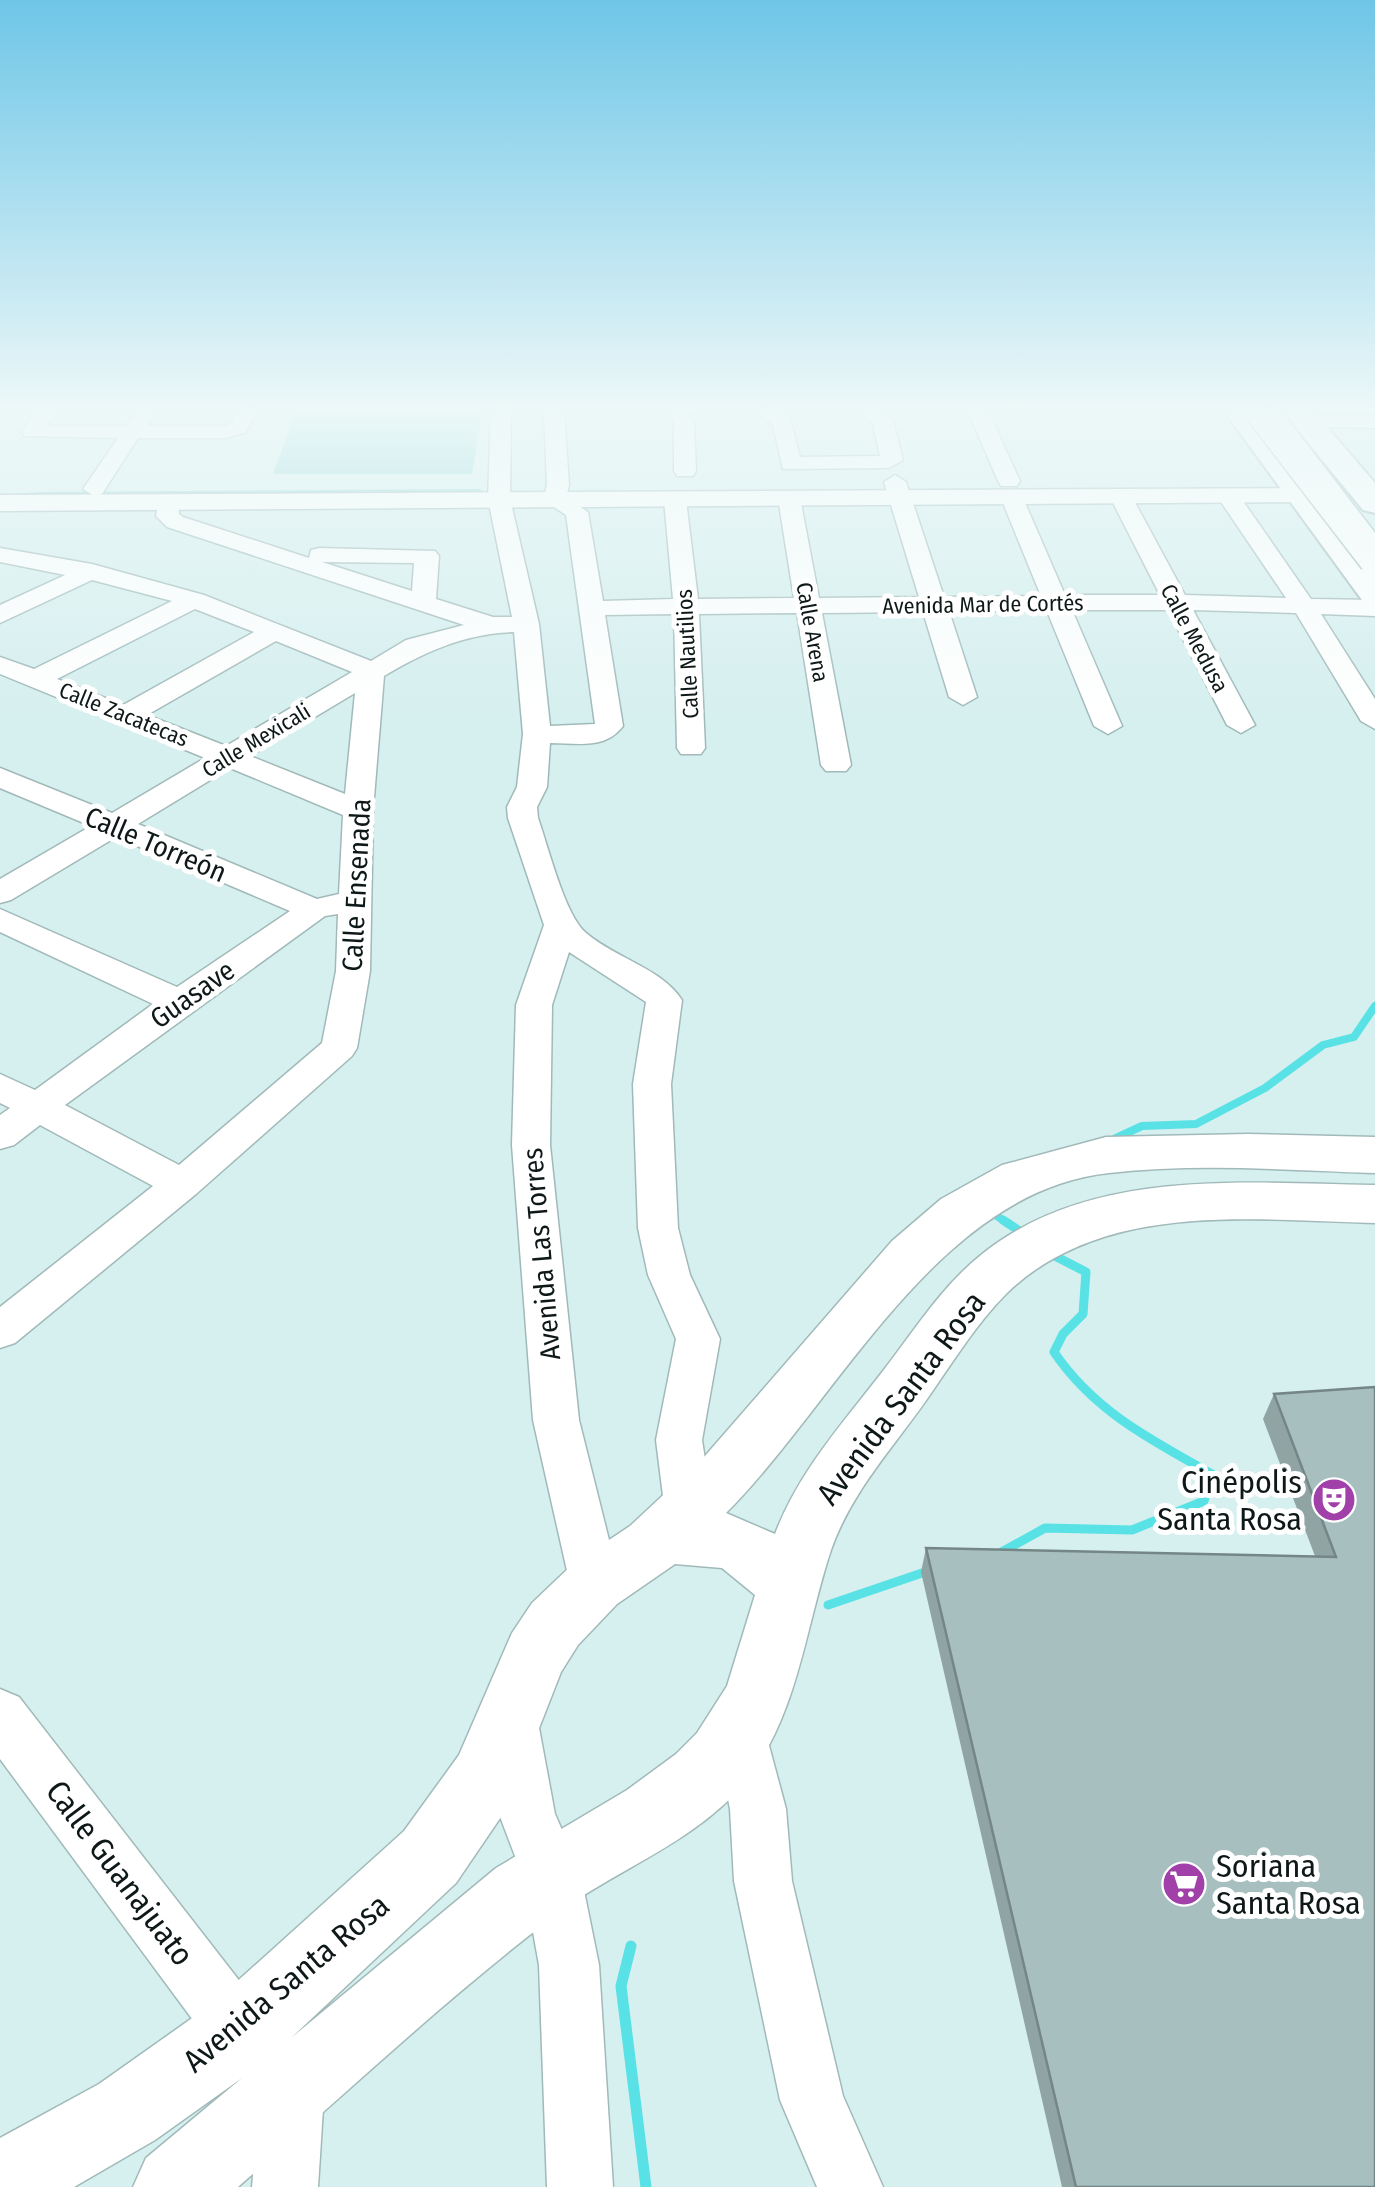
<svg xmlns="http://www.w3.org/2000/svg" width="1375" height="2187" viewBox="0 0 1375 2187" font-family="'Fira Sans Condensed',sans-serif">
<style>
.green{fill:#8dd5d6}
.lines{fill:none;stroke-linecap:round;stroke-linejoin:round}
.stream-far2{stroke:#58e2e5;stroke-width:8}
.stream-far1{stroke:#58e2e5;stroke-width:9}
.stream{stroke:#58e2e5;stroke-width:11}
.minor-casing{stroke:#a1b9b9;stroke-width:3}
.major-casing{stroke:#a1b9b9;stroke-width:3}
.highway-casing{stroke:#a1b9b9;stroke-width:4}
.minor{fill:#fff;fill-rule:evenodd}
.major{fill:#fff;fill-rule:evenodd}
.highway{fill:#fff;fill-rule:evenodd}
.highway-bridge-casing{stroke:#a1b9b9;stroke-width:35;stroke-linecap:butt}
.highway-bridge{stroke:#fff;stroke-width:32}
.wall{fill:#90a4a4}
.building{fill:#a7bfbf;stroke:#758686;stroke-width:2.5}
.labels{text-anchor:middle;stroke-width:10;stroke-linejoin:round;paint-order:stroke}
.far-street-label{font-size:22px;fill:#0f1818;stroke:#fff}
.street-label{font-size:28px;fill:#0f1818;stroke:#fff}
.near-street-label{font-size:32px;fill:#0f1818;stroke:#fff}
.near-poi-label{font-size:32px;fill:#0f1818;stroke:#fff;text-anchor:end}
</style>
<rect width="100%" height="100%" fill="#d6efef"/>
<g class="green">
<path d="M296,411H482L472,474H273Z"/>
<path d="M479,489L486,493L0,495L40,492Z"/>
</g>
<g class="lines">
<g class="stream-far2">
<path d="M1116,1138L1142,1126L1196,1124L1265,1088L1323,1045L1354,1037L1375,1006"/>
<path d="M994,1210L992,1213L1006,1222"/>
</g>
<g class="stream-far1">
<path d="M1003,1220L1024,1234"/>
<path d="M998,1554L1045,1528L1132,1530L1204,1501L1212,1474C1151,1440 1094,1411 1054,1352L1063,1334L1083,1314L1086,1272L1051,1254"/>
<path d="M828,1605L928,1571"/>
</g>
<path class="stream" d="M631,1946L621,1986L646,2187"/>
<defs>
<g id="minor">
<path d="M36,411H56L46,426H126L138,411L150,412L153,416L147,426H225L231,424L237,411H257L246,432L226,438H138L102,494L94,496L83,489L118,438L25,436L22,432Z"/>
<path d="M491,411H511L510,499L539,624L550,726L595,724L566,515L543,500L547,485L544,411H564L569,485L566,497L588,512L603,601L673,599L664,500L675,493L686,500L698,599L794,598L778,498L789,491L800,498L819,598L919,597L884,482L895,475L906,482L944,597L1041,596L1001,498L1012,491L1023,498L1065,595H1160L1110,497L1121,490L1132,497L1185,595L1286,598L1217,496L1228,489L1236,491L1311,599L1375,600V616L1321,614L1375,699V729L1361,721L1296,613L1193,610L1255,725L1241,733L1227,725L1168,610H1072L1122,726L1108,734L1094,726L1047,611H949L977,697L963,705L949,697L923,612L822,613L851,765L846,771H826L821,765L797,613L699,614L705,748L701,754H681L677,748L674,614L605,615L623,726C605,750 577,743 550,743L547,787L537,807L538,818C548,846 565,916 586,933C615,958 661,968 682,1000L671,1084L678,1228L690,1275L720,1339L702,1440L713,1512L706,1527L689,1533L672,1527L665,1512L656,1440L676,1339L648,1275L638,1228L633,1084L646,1002L569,952L552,1005L550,1145L579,1420L620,1584L613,1600L595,1607L577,1600L570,1584L533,1420L512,1145L516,1005L544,925L508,818L507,807L517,787L523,734L514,632C466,633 424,652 384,676L373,810L370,971L357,1048L352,1056L196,1194L15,1343L0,1348V1307L153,1186L40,1125L14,1145L0,1149V1115L10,1108L0,1103V1074L35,1090L153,1004L0,932V909L177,987L290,911L116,837L11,900L0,903V879L91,826L0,788V768L112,813L205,758L0,674V657L34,669L172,601L92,580L0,623V605L65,575L0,562V548L92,564L204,595L371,661L406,640L464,625L167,527L156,516L158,503L169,496L177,498L179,514L183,517L309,558L311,550L319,548L435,551L439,556L436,599L493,617H512L488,499ZM322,562L414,563L412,591ZM195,609L254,632L123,705L57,679ZM276,641L352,672L226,746L147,715ZM355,693L345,794L250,756ZM230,768L343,815L339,894L317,899L138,824ZM338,914L336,971L322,1043L179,1165L65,1105L325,916Z"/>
<path d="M665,411H685L694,423L696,471L693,476H677L674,471V423Z"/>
<path d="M756,411H780L790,418L800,457L880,456L873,424L859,411H882L893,421L903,460L889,468L783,469L773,425Z"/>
<path d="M968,411H988L1020,481L1017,486H1001L998,481Z"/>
<path d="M1308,416H1375V428L1301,426V418Z"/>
<path d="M0,1689L19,1697L262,2010L271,2032L262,2054L240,2063L218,2054L0,1759Z"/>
<path d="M512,1702L531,1709L539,1728L555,1814L580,1871L599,1965L613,2187H547L539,1965L523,1877L499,1814L485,1728L493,1709Z"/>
<path d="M741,1705L760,1712L786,1809L792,1881L843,2096L883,2187H817L780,2100L734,1881L730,1809L714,1731L722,1712Z"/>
<path d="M292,2061L314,2071L324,2093L318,2187H252L260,2093L270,2071Z"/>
</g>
<g id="major">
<path d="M1306,488L1316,490L1320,496L1316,502L0,511V495Z"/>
<path d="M1248,1134L1375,1137V1173C1287,1170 1196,1163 1109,1173C937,1191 838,1401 726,1513L775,1534C799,1471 843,1423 883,1371C914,1331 941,1287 981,1255C1089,1167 1245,1183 1375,1185V1223C1253,1220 1103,1200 1007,1293C975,1325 951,1365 925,1402C891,1450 851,1493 831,1550C805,1628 798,1716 745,1782C694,1845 611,1870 549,1920C441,2003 341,2098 238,2187H133L146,2158L242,2078L155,2140L74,2187H0V2138L99,2084L212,2004L404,1831L459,1755L512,1633L532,1603L573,1564L630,1526L705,1456L892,1241L941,1199L1002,1165L1106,1137ZM675,1564L722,1568L755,1595L727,1686L697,1733L676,1754L627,1790L496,1868L291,2038L456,1883L509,1805L561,1672L578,1645L617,1604Z"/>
</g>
<g id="highway">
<path d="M1224,411H1254L1375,568V603L1362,600Z"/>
<path d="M1282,411H1313L1375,483V513L1363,510Z"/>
</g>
</defs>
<use href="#minor" class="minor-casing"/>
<use href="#major" class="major-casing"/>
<use href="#highway" class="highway-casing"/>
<use href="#minor" class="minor"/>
<use href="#major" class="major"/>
<use href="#highway" class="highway"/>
<defs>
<path id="highway-bridge" d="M1261,411L1375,559"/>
</defs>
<use href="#highway-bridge" class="highway-bridge-casing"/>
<use href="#highway-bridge" class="highway-bridge"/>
</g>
<path class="wall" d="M1375,1387V2187H1062L921,1572L926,1548L1315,1556L1263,1419L1274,1394Z"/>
<path class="building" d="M1375,1387V2187H1076L926,1548L1336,1557L1274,1394Z"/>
<linearGradient id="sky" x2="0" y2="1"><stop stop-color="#6ec6e7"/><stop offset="0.57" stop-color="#edf8f8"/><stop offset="1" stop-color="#edf8f8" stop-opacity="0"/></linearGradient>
<rect width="1375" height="717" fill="url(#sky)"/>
<defs>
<symbol id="theatre-disc" viewBox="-11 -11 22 22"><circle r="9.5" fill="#a040a8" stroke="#fff"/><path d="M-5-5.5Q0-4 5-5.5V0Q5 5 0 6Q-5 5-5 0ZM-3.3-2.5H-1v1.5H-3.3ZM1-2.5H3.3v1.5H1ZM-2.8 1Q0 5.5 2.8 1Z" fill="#fff"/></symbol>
<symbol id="supermarket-disc" viewBox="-11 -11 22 22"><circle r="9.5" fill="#a040a8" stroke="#fff"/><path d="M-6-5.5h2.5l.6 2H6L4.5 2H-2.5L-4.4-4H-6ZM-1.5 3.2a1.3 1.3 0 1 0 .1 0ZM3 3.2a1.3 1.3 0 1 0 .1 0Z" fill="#fff"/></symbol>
</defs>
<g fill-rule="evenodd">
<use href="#theatre-disc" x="1309" y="1475" width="50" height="50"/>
<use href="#supermarket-disc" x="1159" y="1859" width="50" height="50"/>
</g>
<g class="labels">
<g class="far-street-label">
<text transform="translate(983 604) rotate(-1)" y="8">Avenida Mar de Cortés</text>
<text transform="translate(813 632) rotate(80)" y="8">Calle Arena</text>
<text transform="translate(1195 638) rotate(62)" y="8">Calle Medusa</text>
<text transform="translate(687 654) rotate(-93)" y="8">Calle Nautilios</text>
<text transform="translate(124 714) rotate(22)" y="8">Calle Zacatecas</text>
<text transform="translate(256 740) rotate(-31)" y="8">Calle Mexicali</text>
</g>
<g class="street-label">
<text transform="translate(156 844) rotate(23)" y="10">Calle Torreón</text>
<text transform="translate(356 885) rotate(-87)" y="10">Calle Ensenada</text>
<text transform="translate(192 994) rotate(-35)" y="10">Guasave</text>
<text transform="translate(541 1254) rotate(-95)" y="10">Avenida Las Torres</text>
</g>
<g class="near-street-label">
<text transform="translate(901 1398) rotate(-53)" y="11">Avenida Santa Rosa</text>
<text transform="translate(120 1873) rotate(53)" y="11">Calle Guanajuato</text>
<text transform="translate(286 1983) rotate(-40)" y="11">Avenida Santa Rosa</text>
</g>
<g class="near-poi-label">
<text x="1302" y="1493">Cinépolis<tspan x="1302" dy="37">Santa Rosa</tspan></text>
<text x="1216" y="1877" text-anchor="start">Soriana<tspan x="1216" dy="37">Santa Rosa</tspan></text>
</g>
</g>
</svg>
